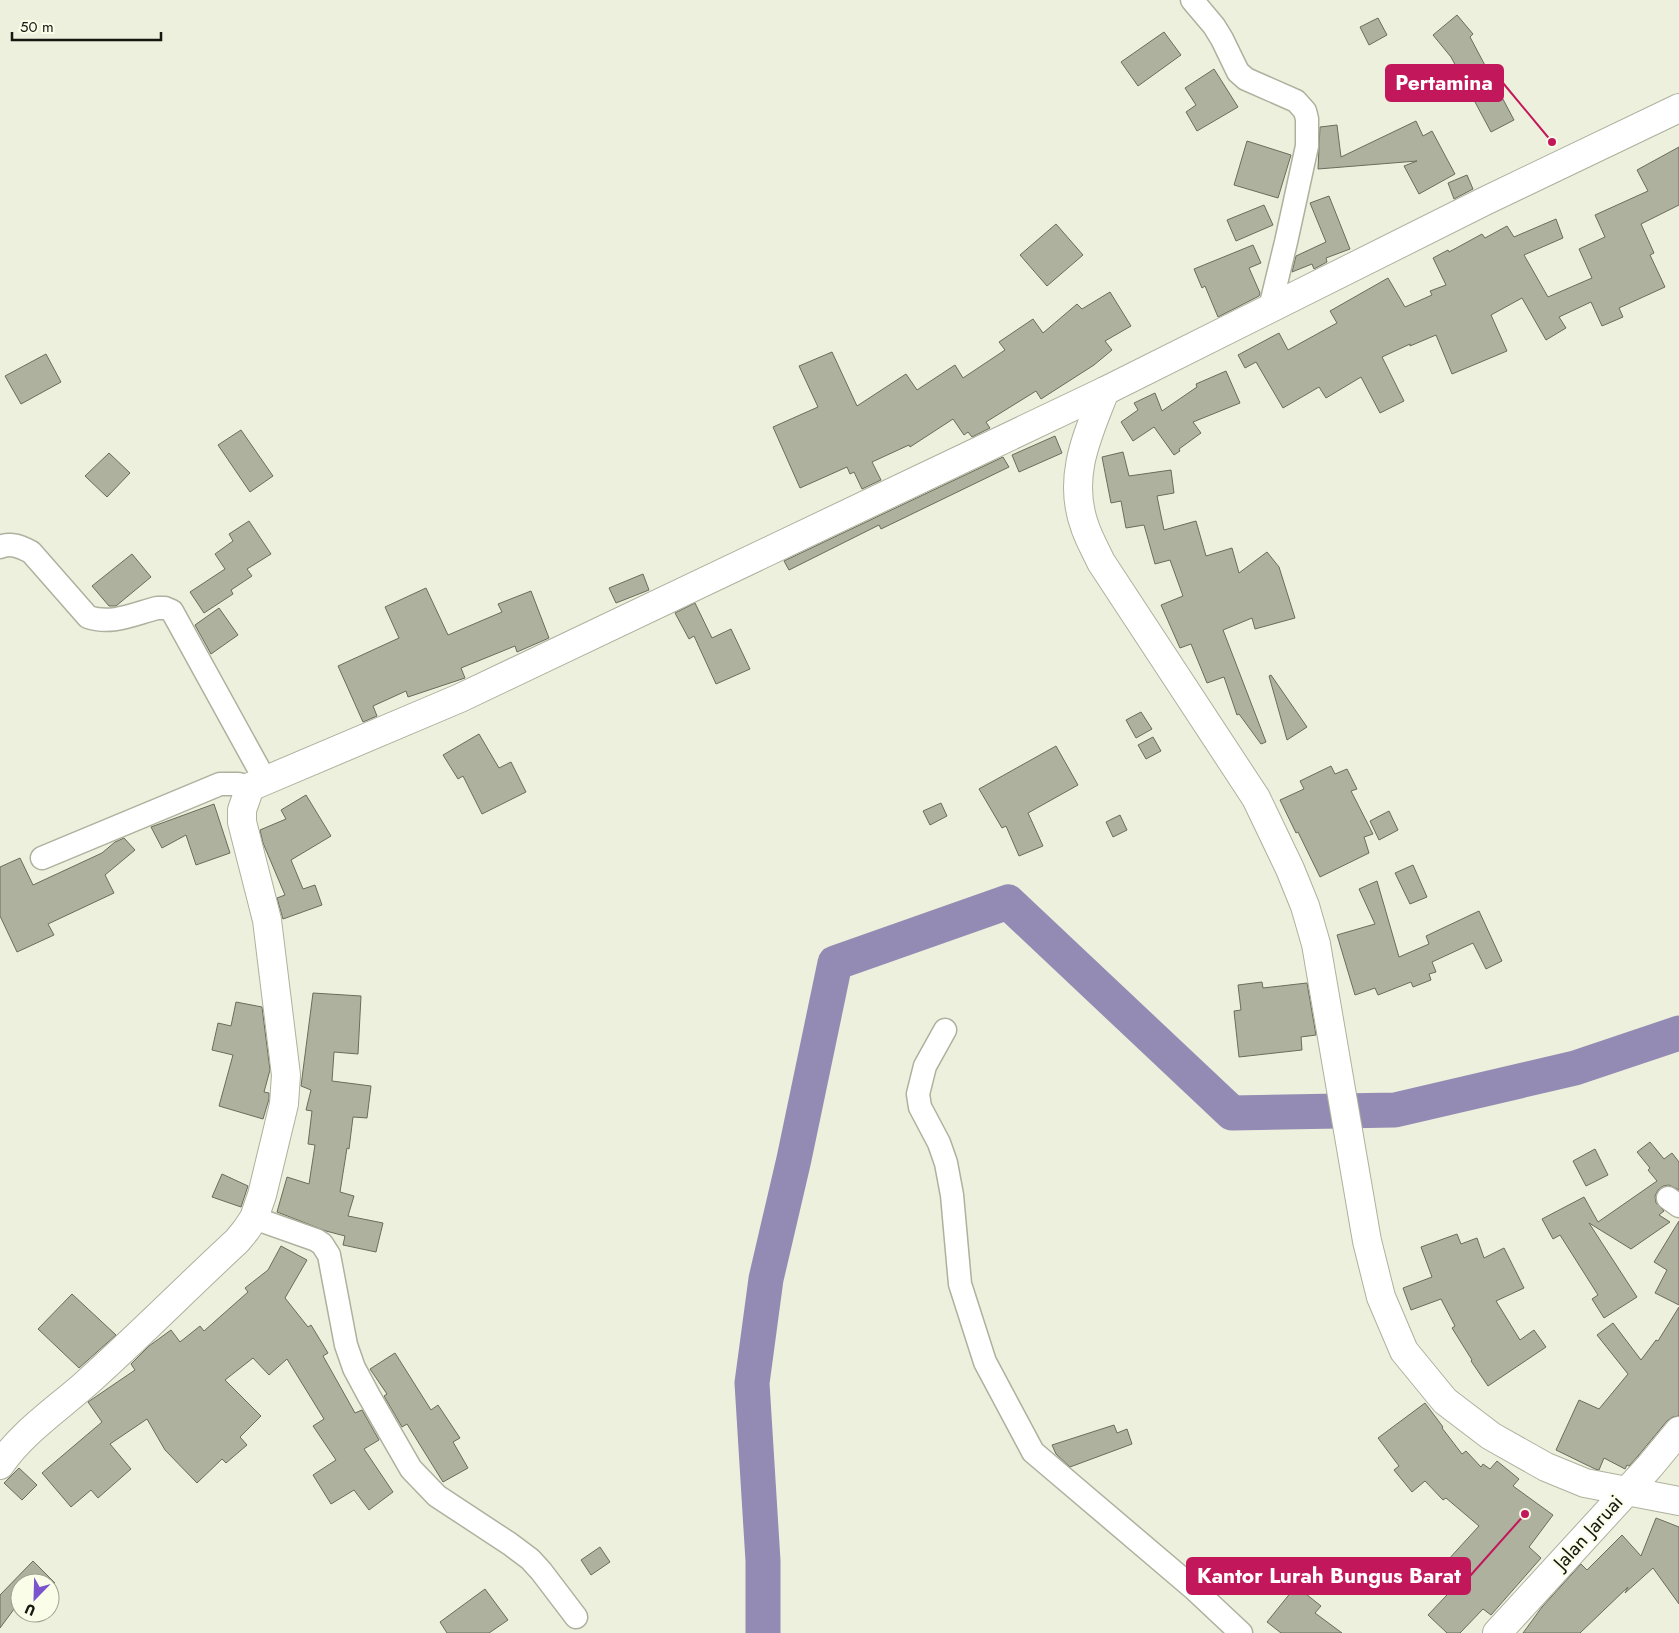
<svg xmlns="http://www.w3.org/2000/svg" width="1679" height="1633" viewBox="0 0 1679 1633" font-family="Jost,sans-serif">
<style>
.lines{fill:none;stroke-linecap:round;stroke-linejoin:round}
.river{stroke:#948bb4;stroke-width:35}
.building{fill:#aeb19e;stroke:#6a6d5b}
.street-casing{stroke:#adb19d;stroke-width:25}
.secondary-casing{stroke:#adb19d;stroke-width:30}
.highway-casing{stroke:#adb19d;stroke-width:30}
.street{stroke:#fff;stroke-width:22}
.secondary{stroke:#fff;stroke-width:28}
.highway{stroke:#fff;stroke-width:28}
.labels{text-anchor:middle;stroke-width:4.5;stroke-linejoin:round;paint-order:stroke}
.street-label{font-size:20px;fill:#161710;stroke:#fafee9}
.leader{fill:none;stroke:#c2185b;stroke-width:2}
.callout-dot{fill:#c2185b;stroke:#fafee9;stroke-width:2}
.callout{fill:#c2185b;stroke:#c2185b;stroke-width:2}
.callout-label{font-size:21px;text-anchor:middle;font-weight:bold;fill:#fff}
</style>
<rect width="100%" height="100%" fill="#edf0dc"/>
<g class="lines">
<path class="river" d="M763,1633V1561L752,1383L766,1279L794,1159L835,963L1008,902L1232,1113L1395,1110L1575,1068L1679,1033"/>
</g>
<g class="building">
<path d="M1457,15L1473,34L1470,37L1514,120L1491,132L1451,57L1433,35Z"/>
<path d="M1378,18L1387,35L1369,45L1360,27Z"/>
<path d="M1164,32L1181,55L1138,86L1121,62Z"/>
<path d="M1214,69L1238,107L1197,131L1186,112L1196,105L1185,88Z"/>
<path d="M1416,121L1423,136L1432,131L1455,174L1419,194L1404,166L1417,161L1318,169L1320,127L1337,125L1341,157Z"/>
<path d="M1247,141L1291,155L1278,198L1234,185Z"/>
<path d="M1679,147V205L1641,224L1654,253L1650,255L1665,287L1619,308L1623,317L1602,326L1591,302L1559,317L1566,328L1546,340L1522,298L1491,315L1507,351L1452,374L1436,335L1410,346V344L1382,357L1404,401L1380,413L1361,377L1326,398L1319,387L1283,408L1256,362L1245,368L1238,355L1279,333L1288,350L1337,323L1330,311L1388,278L1405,307L1432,295L1430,291L1446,285L1433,258L1448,250L1449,252L1482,234L1485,238L1507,226L1514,237L1556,219L1563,238L1524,255L1548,297L1592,278L1579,249L1605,237L1595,215L1648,191L1637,170Z"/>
<path d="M1467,175L1473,189L1454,199L1448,183Z"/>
<path d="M1329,196L1350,249L1326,258L1327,262L1314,269L1312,264L1292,272L1296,256L1326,242L1310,203Z"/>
<path d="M1264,205L1273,225L1236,241L1227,220Z"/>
<path d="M1056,224L1083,255L1047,286L1020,255Z"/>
<path d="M1253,245L1261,263L1249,268L1260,293L1259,296L1218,317L1205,286L1202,288L1194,269Z"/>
<path d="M1110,292L1131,326L1105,341L1112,350L1094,365L1041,399L1036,391L986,422L990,428L972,437L968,432L964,435L953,419L910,447L909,445L872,462L881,480L862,489L854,472L850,474L847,467L800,488L773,427L818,407L799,366L832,352L857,406L906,374L917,390L955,365L963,378L1005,350L999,342L1033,319L1043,333L1077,304L1082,309Z"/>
<path d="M46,354L61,382L21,404L5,376Z"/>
<path d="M1226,371L1240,403L1193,422L1201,433L1179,449L1180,451L1174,455L1154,427L1133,441L1121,422L1138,410L1134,403L1155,393L1162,411L1197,387L1196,384Z"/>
<path d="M241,430L273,476L250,492L218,445Z"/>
<path d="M1055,436L1062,453L1019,472L1012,455Z"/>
<path d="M1123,452L1129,476L1171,470L1174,493L1157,496L1164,530L1196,521L1206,556L1232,548L1239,573L1267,552L1279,567L1295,618L1255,629L1252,618L1223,630L1266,742L1261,744L1239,714L1237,715L1224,677L1207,683L1191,644L1180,648L1161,605L1183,596L1170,560L1155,564L1144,525L1126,528L1121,501L1111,503L1102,457Z"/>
<path d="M109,453L130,473L107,497L85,476Z"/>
<path d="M1003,457L1009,467L881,529L879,525L789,570L784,561Z"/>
<path d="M249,521L271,554L247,569L252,576L231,590L233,594L204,613L190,592L225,569L215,554L233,541L229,534Z"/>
<path d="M132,554L151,577L116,606H109L92,586Z"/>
<path d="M643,574L649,590L616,603L609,588Z"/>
<path d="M426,588L448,635L502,612L498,604L531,591L549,638L517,652L515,646L461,668L465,678L408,697L406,691L373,706L377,716L363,722L338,666L399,638L385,607Z"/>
<path d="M695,603L712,638L731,629L750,669L716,684L694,636L689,639L675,613Z"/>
<path d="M219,608L238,635L211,654L195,625Z"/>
<path d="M1271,675L1307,727L1287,740L1269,676Z"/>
<path d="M1141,712L1152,729L1136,738L1126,720Z"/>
<path d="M479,734L499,768L511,762L526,792L482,814L463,776L458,779L443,755Z"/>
<path d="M1153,737L1161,751L1146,759L1138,745Z"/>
<path d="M1056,746L1078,785L1028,813L1043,846L1019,856L1006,826L1002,828L979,789Z"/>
<path d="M1331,766L1335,774L1347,769L1357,789L1351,791L1373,834L1364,837L1369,853L1320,877L1298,832L1296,833L1280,800L1304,789L1300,781Z"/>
<path d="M306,795L331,836L291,860L303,889L315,885L322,905L283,919L277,898L285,895L263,843L260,830L286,819L281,810Z"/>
<path d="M941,803L947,816L930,825L923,811Z"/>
<path d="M214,804L230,853L196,865L186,835L162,848L151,827Z"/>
<path d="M1389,811L1398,830L1379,840L1370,821Z"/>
<path d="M1120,815L1127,830L1113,837L1106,822Z"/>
<path d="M124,838L135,850L105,875L114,893L48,924L54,935L17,952L0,916V867L20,858L33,885L102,853L115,842Z"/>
<path d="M1413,865L1427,897L1410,904L1395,873Z"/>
<path d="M1377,881L1399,957L1429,944L1426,936L1479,911L1502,961L1486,969L1473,943L1432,962L1436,972L1429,974L1431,980L1413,987L1411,982L1378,995L1375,988L1355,995L1337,935L1375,924L1359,889Z"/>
<path d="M1262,982L1263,988L1307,983L1316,1035L1301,1037L1302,1050L1239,1057L1234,1011L1241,1010L1238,985Z"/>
<path d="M313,993L361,996L358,1054L334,1052L332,1081L371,1086L367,1118L353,1117L349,1149L347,1148L340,1192L354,1196L348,1216L383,1223L376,1252L343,1245L345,1236L326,1231L277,1212L287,1177L309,1184L315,1145L308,1144L312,1111L306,1110L311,1090L301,1086Z"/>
<path d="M236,1002L262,1007L270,1070L264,1092L269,1093V1099L263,1119L219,1106L233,1055L212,1050L218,1023L231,1026Z"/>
<path d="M1650,1142L1664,1159L1672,1153L1679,1162V1190L1669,1185L1663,1186L1658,1190L1655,1196L1656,1203L1664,1211L1659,1215L1670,1222L1631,1249L1589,1223L1637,1297L1604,1318L1592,1299L1598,1295L1560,1235L1553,1239L1542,1219L1584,1197L1598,1222L1657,1181L1648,1170L1650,1168L1637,1152Z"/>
<path d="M1595,1149L1608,1175L1586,1186L1573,1161Z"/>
<path d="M222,1174L248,1186L241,1207L212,1197Z"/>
<path d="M1679,1221V1305L1655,1293L1667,1270L1654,1262Z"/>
<path d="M1457,1234L1461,1244L1477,1238L1484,1258L1504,1248L1524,1288L1496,1301L1520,1340L1534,1330L1546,1347L1488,1386L1471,1361L1472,1360L1452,1328L1455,1326L1441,1299L1411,1310L1403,1288L1432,1277L1421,1247Z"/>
<path d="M281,1246L307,1260L285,1298L308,1327L311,1325L328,1353L323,1356L355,1413L362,1410L379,1440L364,1449L393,1492L369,1510L354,1490L331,1504L313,1475L336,1460L313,1426L324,1419L287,1359L269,1375L253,1358L225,1380L261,1416L240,1437L247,1445L226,1463L222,1459L197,1483L165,1450L147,1419L110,1444L131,1469L98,1498L91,1490L71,1507L42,1473L102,1422L88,1402L135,1370L131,1364L149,1346L171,1330L180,1342L200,1326L204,1331L248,1292L245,1288L268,1270Z"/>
<path d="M72,1294L116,1335L79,1368L38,1329Z"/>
<path d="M1679,1307V1416L1673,1417L1667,1421L1638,1456L1629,1466L1627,1465L1625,1469L1604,1458L1599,1470L1595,1469L1556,1450L1579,1400L1599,1409L1628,1374L1597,1335L1613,1323L1641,1360L1656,1340L1658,1341Z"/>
<path d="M395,1353L431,1410L438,1405L460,1438L453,1442L468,1468L443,1482L407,1424L402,1427L384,1396L387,1394L370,1369Z"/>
<path d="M1425,1403L1443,1427L1442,1428L1462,1454L1466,1451L1481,1467L1483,1464L1490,1469L1497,1461L1519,1479L1513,1486L1553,1515L1529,1547L1541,1558L1491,1615L1483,1609L1460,1633H1447L1428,1615L1464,1577L1447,1561L1479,1526L1446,1498L1443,1500L1425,1481L1412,1492L1394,1470L1399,1466L1378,1438Z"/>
<path d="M1114,1425L1117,1433L1127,1429L1132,1444L1070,1467L1056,1454L1052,1445Z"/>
<path d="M19,1468L37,1485L22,1500L4,1483Z"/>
<path d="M1656,1518L1679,1527V1604L1653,1568L1625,1593L1628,1587L1580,1633H1523L1542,1607L1581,1564L1587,1570L1622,1535L1641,1556Z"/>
<path d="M600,1547L610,1562L591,1575L581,1560Z"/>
<path d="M33,1561L55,1583H20V1601L0,1628V1595Z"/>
<path d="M1296,1586L1321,1606L1315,1613L1342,1633H1281L1267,1622Z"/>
<path d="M485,1589L508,1620L489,1633H447L440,1622Z"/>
</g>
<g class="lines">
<defs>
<g id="street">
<path d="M1192,0L1214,26L1222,39L1238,72L1246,79L1296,101L1305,111L1307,119V146L1286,242L1270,308"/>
<path d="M0,547C11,542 21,547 31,552L88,617C112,625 134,614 157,608H165L172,611L265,780"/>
<path d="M42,858L220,784H238L250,787"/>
<path d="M945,1030L925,1066L918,1094L920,1107L939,1143L946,1163L952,1195L960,1284L985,1362L1033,1452L1193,1588L1241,1633"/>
<path d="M1668,1198L1679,1206"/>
<path d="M254,1218L316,1240L322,1244L329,1255L346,1345L354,1368L369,1396L411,1469L437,1496L510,1544L530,1559L541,1571L576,1617"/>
</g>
<g id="secondary">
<path d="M0,1465C21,1434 53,1412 82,1387C135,1340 185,1289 237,1241L246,1230L254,1218L262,1195L284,1104L286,1075L267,920L242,822V810L250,787L460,698L1105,391"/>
<path d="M1497,1633L1650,1466L1679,1431"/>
</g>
<path id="highway" d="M1679,108L1485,201L1105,391C1087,436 1067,478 1085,527C1089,539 1096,551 1101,562L1256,798L1290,869L1305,906L1316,944L1367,1241L1381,1297L1404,1351L1445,1401L1491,1436L1546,1467L1585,1483L1679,1501"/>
</defs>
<use href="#street" class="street-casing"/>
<use href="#secondary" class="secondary-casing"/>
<use href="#highway" class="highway-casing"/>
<use href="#street" class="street"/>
<use href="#secondary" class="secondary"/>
<use href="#highway" class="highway"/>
</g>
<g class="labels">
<g class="street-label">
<text transform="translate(1588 1532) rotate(-48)" y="7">Jalan Jaruai</text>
</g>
</g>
<path class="leader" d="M1552 142L1503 83M1525 1514L1470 1576"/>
<g class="callout-dot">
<circle cx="1552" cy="142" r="5"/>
<circle cx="1525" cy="1514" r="5"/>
</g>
<g class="callout">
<rect x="1386" y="65" width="117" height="36" rx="5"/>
<rect x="1187" y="1558" width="283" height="36" rx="5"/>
</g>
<g class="callout-label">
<text x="1444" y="90">Pertamina</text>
<text x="1329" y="1583">Kantor Lurah Bungus Barat</text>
</g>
<g transform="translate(35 1598) rotate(203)"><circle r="24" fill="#fafee9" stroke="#9fa292"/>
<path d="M0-4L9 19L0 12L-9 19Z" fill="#7a53cd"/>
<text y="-8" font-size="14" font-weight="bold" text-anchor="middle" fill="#161710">U</text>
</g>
<path d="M12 32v8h149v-8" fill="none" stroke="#161710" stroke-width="2.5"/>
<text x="20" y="32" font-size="15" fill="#161710" stroke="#fafee9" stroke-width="4" paint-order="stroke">50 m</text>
</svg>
